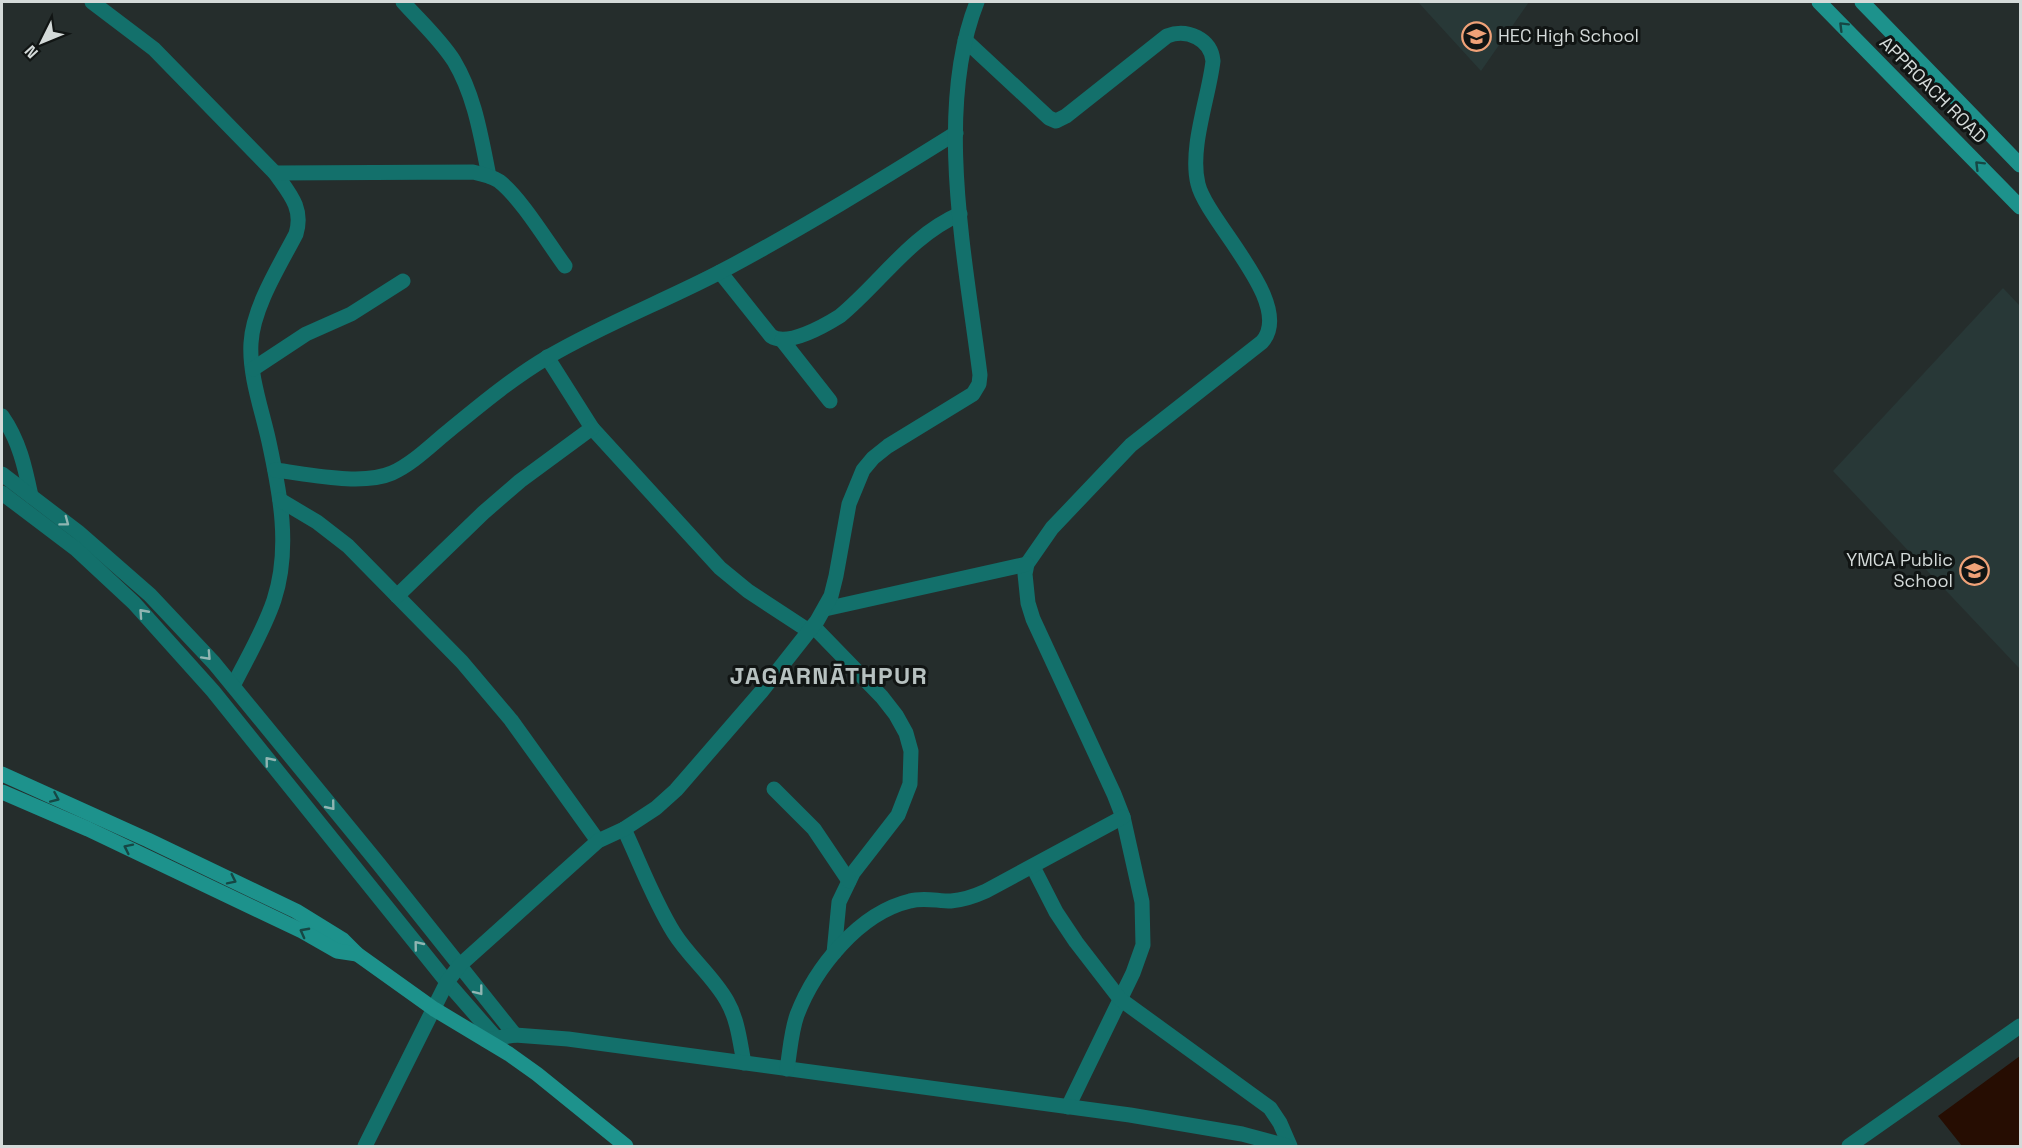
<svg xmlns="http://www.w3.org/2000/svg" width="2022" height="1148" viewBox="0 0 2022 1148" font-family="'Space Grotesk',sans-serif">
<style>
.built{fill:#283837}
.water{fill:#260d02}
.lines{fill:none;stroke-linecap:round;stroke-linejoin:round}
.street{stroke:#13706b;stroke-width:15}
.secondary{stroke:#1d928c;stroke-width:15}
.oneway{stroke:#164744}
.oneway2{stroke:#90b5b2}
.labels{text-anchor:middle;stroke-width:6;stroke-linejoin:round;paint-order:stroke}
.poi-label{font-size:18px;fill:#d4dad9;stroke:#111514;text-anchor:start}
.street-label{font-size:18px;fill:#d4dad9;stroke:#111514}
.district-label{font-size:24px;font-weight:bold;letter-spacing:1.5px;fill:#b7c1c0;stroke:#111514}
</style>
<rect width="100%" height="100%" fill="#252d2c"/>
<g class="built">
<path d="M1418,2H1529L1481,71Z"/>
<path d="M2003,288L2020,306V669L1833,471Z"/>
</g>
<path class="water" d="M2020,1056V1146H1962L1938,1116Z"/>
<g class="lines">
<g class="street">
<path d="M92,2L154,49L275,173C289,193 304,208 296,234C280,265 253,307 251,343C249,375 262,410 269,442C280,493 291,548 274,600C264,630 247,658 233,686"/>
<path d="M403,2C420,21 440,39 454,61C475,96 481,137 489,176"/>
<path d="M965,40L1049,118L1056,121L1066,116L1167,36C1187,28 1211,39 1213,61C1209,97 1189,148 1198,184C1207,222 1296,304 1262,342L1131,445L1052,528L1027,564L1025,574L1028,603L1033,619L1114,794L1123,817L1142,902L1143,945L1133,973L1068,1107"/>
<path d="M275,173L473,172C482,174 491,176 499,181C521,198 548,243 565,266"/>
<path d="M720,272L771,336C787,347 824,326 840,316C880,283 911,235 960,214"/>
<path d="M782,340L830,401"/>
<path d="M547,357L592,428L720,568L748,591L809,631"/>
<path d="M253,369L306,334L351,314L403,281"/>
<path d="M2,416C19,440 25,467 31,496"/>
<path d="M275,470C308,474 362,486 392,473C412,464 429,447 446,433C479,406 511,379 548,357C604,324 665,301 722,271C803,228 879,181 956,133"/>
<path d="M2,474L78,532L150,595L214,663L378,863L515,1035"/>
<path d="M2,493L76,549L134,603L213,691L447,982L496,1038"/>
<path d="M280,500L317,522L348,546L462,662L511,720L598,841"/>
<path d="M397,596L483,513L520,481L592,428"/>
<path d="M825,609L1027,564"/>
<path d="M813,626L882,697L896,715L906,733L911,751L910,784L898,815L853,873L839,902L834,953"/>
<path d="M774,789L814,829L849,881"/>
<path d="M624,829C640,863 654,901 674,933C689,957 713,976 727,1001C738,1020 740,1043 744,1063"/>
<path d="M1033,867L1056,912L1076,942L1120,999L1270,1108L1280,1123L1290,1146"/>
<path d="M486,1040L515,1035L568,1039L1130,1115L1242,1134L1287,1146"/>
<path d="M787,1069C790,1051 791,1032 797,1015C815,968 859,913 910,901C923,897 937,901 951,901C964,900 975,896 986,891L1123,817"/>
<path d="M365,1146L447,982L460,965L598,841L624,829L656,808L676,790L761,692L817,621L831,596L836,576L849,504L863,470L873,458L888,446L973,394L979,384L980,375C966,262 934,110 977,2"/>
<path d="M1849,1146L2020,1026"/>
</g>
<g class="secondary">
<path d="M1819,2L2020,207"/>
<path d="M1862,2L2020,165"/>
<path d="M2,774L148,840L296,911L343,940L357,954L434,1009L509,1054L537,1074L626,1146"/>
<path d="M2,792L88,829L302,931L337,951L357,954"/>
</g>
</g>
<defs><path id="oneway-chevron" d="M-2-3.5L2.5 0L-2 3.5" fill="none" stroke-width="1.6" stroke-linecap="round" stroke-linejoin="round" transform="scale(1.5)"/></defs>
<g class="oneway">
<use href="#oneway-chevron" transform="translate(1843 26) rotate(-135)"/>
<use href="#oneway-chevron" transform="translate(1979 165) rotate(-135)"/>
<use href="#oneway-chevron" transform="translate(55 798) rotate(24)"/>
<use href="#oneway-chevron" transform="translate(128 848) rotate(-154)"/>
<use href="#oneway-chevron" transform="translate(232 880) rotate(26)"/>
<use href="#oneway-chevron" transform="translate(304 932) rotate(-152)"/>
</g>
<g class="oneway2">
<use href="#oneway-chevron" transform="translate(65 522) rotate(37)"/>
<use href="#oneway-chevron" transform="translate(143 613) rotate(-132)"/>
<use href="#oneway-chevron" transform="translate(207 656) rotate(47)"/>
<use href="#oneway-chevron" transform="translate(269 761) rotate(-129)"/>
<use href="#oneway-chevron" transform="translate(331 806) rotate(51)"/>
<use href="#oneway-chevron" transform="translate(418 945) rotate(-129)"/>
<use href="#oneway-chevron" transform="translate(479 991) rotate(52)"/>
</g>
<defs>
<symbol id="school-ring" viewBox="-11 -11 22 22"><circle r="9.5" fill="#111514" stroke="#f0a278" stroke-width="1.5"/><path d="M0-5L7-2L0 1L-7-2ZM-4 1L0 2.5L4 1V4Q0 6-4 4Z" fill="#f0a278"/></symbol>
</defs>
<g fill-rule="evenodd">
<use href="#school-ring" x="1460" y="20" width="33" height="33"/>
<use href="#school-ring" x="1958" y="554" width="33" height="33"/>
</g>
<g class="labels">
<g class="poi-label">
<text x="1498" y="42">HEC High School</text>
<text x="1953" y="566" text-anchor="end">YMCA Public<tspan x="1953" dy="21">School</tspan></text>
</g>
<g class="street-label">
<text transform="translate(1933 90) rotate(45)" y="6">APPROACH ROAD</text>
</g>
<g class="district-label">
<text x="829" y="684">JAGARNĀTHPUR</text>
</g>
</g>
<rect width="2022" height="1148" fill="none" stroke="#d4dad9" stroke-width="6"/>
<g transform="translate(42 42) rotate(227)" stroke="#111514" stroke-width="4.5" paint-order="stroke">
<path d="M0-4.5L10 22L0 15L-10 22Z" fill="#d4dad9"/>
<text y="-9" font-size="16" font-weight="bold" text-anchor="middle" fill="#d4dad9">N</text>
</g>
</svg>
